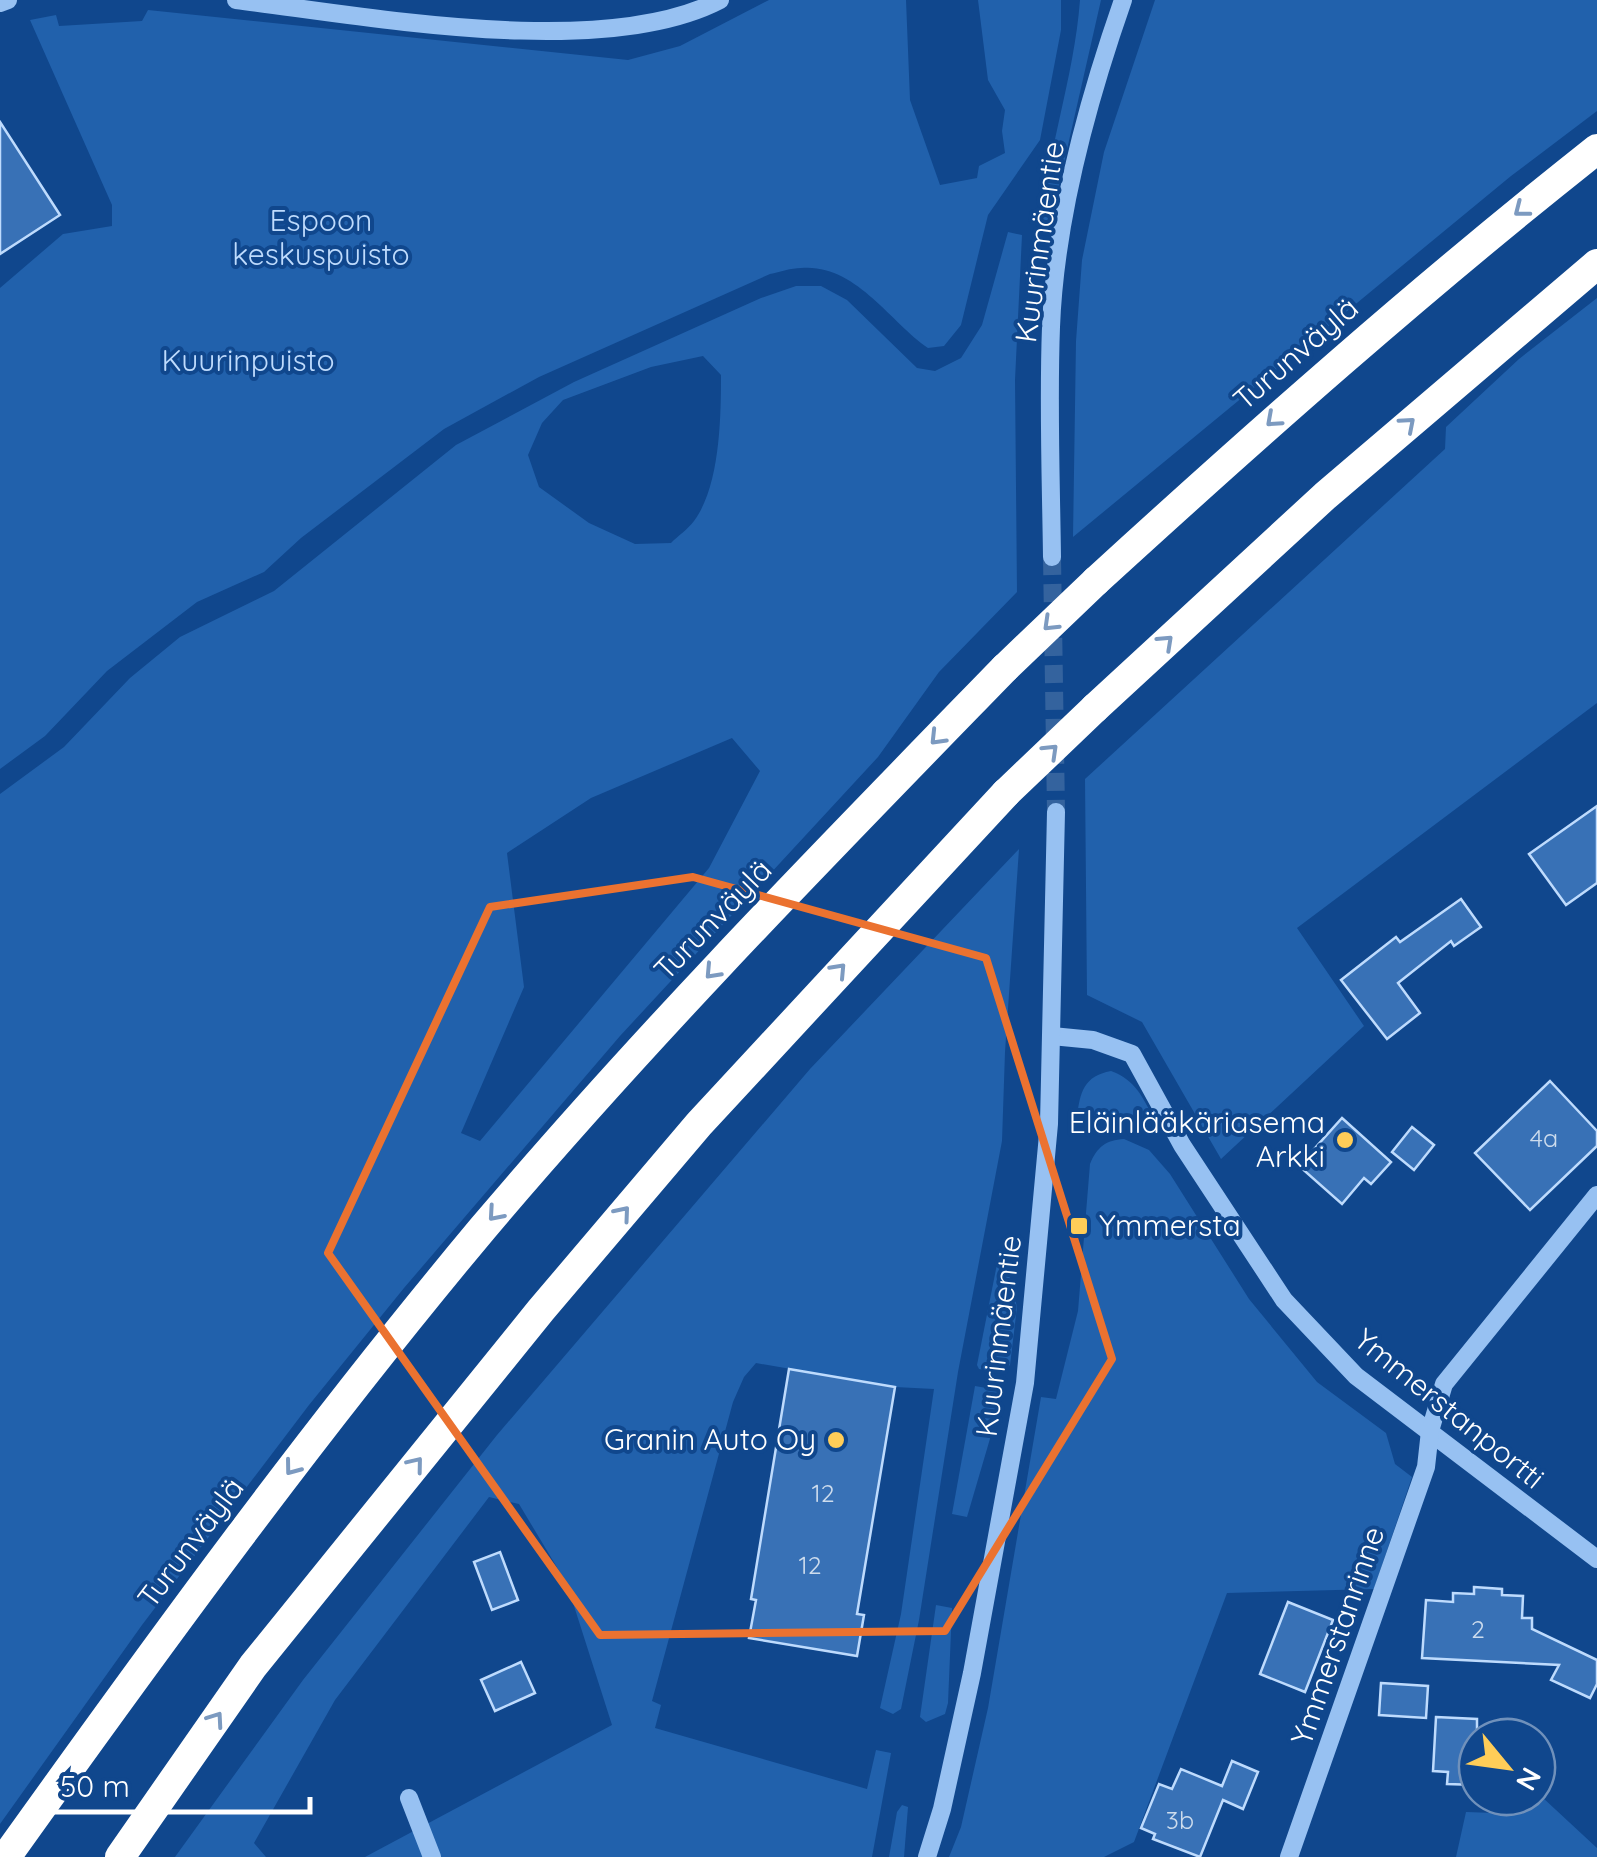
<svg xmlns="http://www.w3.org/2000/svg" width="1597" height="1857" viewBox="0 0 1597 1857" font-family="Quicksand,sans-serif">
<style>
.green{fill:#2161ac;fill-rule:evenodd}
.building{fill:#3871b6;stroke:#bedbfd;stroke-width:2.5}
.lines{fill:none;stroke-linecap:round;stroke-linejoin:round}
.minor-tunnel{stroke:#34639e;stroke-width:18;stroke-dasharray:18 9;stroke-linecap:butt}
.minor{stroke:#97c1f2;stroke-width:18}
.highway{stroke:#fff;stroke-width:30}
.highway-bridge{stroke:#fff;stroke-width:30}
.oneway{stroke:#7c9ac0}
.marked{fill:none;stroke:#eb7230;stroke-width:8;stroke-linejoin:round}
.poi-dot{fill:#ffcd58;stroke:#10478d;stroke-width:4}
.labels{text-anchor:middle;stroke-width:8;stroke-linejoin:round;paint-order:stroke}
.number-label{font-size:25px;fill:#cddced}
.park-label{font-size:30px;fill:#bedbfd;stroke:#10478d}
.street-label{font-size:30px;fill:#fff;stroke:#10478d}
.poi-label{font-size:30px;fill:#fff;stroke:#10478d;text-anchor:end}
</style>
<rect width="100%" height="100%" fill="#10478d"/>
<g class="green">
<path d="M769,0H906L910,100L940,185L977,178L979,166L1005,153L1002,131L1005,110L988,80L978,0H1061V30L1040,140L988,215L961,325L944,346L928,348C890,322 855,263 801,268C791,268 780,272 770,274L539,377L444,429L301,538L264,572L197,602L107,671L45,736L0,769V288L63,234L112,226V205L30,20L56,15L59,26L142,21L148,10L628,60L680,46Z"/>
<path d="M1080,0H1101L1048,233H1040C1046,154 1074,79 1080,0Z"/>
<path d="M1155,0H1597V111L1511,176L1073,537L1076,341L1082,260L1104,152Z"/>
<path d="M1008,232L1022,235L1015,380L1017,592L939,672L878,757L620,1036L404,1288L309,1405L142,1625L0,1824V794L64,747L130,678L180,637L274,591L456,445L574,382L761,298L796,286H821L847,300L917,368L935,371L961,358L982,325ZM703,356L721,375C721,418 720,486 694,521C688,529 678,536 671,543L635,544L589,523L539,487L528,455L542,423L563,400L651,367ZM732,738L760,771L709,868L480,1141L461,1133L524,987L507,853L591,798Z"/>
<path d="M1597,298V703L1297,928L1364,1026L1221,1159L1142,1022L1087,995L1085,779L1445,449L1446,427L1519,359Z"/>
<path d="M1019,849L1005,1052L1002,1141L958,1372L919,1620L901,1709L893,1714L880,1708L901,1614L934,1389L895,1387L756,1363L744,1377L733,1402L652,1701L661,1705L655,1728L867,1789L876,1750L891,1753L872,1857H365L612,1725L567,1584L519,1504L489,1497L335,1700L254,1843L266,1857H175L303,1680L497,1435L810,1069Z"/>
<path d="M1111,1071C1136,1080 1143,1098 1155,1121L1077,1117C1080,1092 1084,1076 1111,1071Z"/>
<path d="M1124,1139L1149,1150L1170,1174L1249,1299L1317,1382L1386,1433L1395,1464L1412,1477L1374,1589L1227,1593L1134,1842L1104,1857H949L961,1827L988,1708L1041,1397L1056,1399L1078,1311L1090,1164C1097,1147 1106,1140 1124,1139Z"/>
<path d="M1000,1249L1003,1250L1017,1307L1010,1365L1000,1373L979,1369L977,1365Z"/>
<path d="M975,1386L1004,1391L967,1517L952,1514Z"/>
<path d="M936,1605L952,1608L948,1703L945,1714L926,1722L920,1717Z"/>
<path d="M1542,1797L1597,1848V1857H1456L1466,1812L1522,1814Z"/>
<path d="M902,1805L908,1807L904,1857H889L897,1812Z"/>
</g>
<g class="building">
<path d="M0,122L60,215L0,254Z"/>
<path d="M1597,806V883L1566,905L1529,854Z"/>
<path d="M1461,899L1481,927L1454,946L1451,941L1398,983L1420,1013L1387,1039L1341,980L1396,937L1400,942Z"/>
<path d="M1550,1081L1597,1131V1146L1530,1210L1475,1153Z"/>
<path d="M1342,1118L1391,1162L1371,1184L1364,1178L1342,1204L1299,1166Z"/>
<path d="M1412,1127L1434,1145L1414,1170L1392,1152Z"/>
<path d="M789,1369L895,1387L857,1614L864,1615L857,1656L749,1638L756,1600L751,1599Z"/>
<path d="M500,1552L518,1600L492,1610L474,1562Z"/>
<path d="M1474,1587L1502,1589V1595L1523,1596L1522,1618H1532V1629L1597,1660V1684L1590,1698L1551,1680L1559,1665L1422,1658L1426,1600L1453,1602V1593L1474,1594Z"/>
<path d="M1288,1602L1333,1620L1305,1692L1260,1674Z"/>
<path d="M521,1662L535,1693L495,1711L481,1680Z"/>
<path d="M1381,1683L1428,1686L1426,1718L1379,1715Z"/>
<path d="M1436,1717L1477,1719V1785L1447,1784L1448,1772L1433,1771Z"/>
<path d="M1232,1761L1258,1772L1243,1809L1223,1800L1200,1857L1153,1839L1155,1834L1141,1828L1159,1784L1172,1789L1181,1769L1222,1786Z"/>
</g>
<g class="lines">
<path class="minor-tunnel" d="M1052,557L1056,812"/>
<g class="minor">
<path d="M236,0C367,16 603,61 720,0"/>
<path d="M0,3L8,0"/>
<path d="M1052,557C1051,480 1048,404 1051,327C1055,221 1088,100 1123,0"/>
<path d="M1052,1036L1093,1040L1132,1054L1182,1145L1284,1300L1356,1376L1597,1559"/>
<path d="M409,1798L432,1857"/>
<path d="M927,1857L942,1809L972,1673L1025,1383L1049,1124L1056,812"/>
<path d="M1289,1857L1426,1467L1430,1431L1444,1384L1597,1195"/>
</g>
<g class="highway">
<path d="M1096,581C1259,432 1424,286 1597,149"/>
<path d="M1095,708L1325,496L1597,264"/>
<path d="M6,1857C159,1643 314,1430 483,1228C648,1033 827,851 1005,668"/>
<path d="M120,1857L253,1666L541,1310L699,1124L1006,793"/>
</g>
<g class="highway-bridge">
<path d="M1005,668L1096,581"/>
<path d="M1006,793L1095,708"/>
</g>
</g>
<defs><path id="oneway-chevron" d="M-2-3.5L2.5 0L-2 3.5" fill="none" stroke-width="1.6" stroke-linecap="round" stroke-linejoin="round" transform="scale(2.5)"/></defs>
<g class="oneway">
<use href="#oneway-chevron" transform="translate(1521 210) rotate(142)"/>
<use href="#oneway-chevron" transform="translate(1273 420) rotate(138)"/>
<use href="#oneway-chevron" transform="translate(1408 424) rotate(-41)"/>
<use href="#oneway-chevron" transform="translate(1050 624) rotate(136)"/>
<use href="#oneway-chevron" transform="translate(1166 642) rotate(-43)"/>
<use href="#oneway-chevron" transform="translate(937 738) rotate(134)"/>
<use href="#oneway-chevron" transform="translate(1051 751) rotate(-44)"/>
<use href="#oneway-chevron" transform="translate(839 970) rotate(-47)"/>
<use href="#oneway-chevron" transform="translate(712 972) rotate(133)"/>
<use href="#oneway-chevron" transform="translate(623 1213) rotate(-50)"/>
<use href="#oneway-chevron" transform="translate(495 1214) rotate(131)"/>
<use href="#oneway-chevron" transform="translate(416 1464) rotate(-51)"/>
<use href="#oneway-chevron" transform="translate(292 1468) rotate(127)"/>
<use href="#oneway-chevron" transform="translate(216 1719) rotate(-55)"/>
</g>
<path class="marked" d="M693,877L986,958L1112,1359L945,1631L600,1635L328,1253L490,907Z"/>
<g class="poi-dot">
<circle cx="1345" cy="1140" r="10"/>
<rect x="1069" y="1216" width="20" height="20" rx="5"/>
<circle cx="836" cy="1440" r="10"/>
</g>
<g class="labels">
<g class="number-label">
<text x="1544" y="1147">4a</text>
<text x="823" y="1502">12</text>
<text x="810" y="1574">12</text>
<text x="1478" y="1638">2</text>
<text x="1180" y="1829">3b</text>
</g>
<g class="park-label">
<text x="321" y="231">Espoon<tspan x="321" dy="34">keskuspuisto</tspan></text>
<text x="248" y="371">Kuurinpuisto</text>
</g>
<g class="street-label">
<text transform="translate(1040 242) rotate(-82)" y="10">Kuurinmäentie</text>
<text transform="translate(1296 354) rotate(-41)" y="10">Turunväylä</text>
<text transform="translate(713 920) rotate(-46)" y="10">Turunväylä</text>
<text transform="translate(999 1336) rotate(-83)" y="10">Kuurinmäentie</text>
<text transform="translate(1449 1409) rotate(39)" y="10">Ymmerstanportti</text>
<text transform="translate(191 1543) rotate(-53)" y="10">Turunväylä</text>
<text transform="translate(1338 1636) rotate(-71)" y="10">Ymmerstanrinne</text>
</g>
<g class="poi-label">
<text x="1325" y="1133">Eläinlääkäriasema<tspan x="1325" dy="34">Arkki</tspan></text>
<text x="1099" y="1236" text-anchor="start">Ymmersta</text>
<text x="816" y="1450">Granin Auto Oy</text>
</g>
</g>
<g transform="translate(1507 1767) rotate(119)"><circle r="48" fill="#10478d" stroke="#7091bb" stroke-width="2.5"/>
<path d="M0-8L18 38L0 25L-18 38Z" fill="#ffcd58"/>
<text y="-15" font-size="28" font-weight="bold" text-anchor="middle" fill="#ffffff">N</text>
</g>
<path d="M45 1797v15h265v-15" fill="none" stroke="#ffffff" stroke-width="5"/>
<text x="60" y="1797" font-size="30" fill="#ffffff" stroke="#10478d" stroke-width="8" paint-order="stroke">50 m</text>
</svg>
